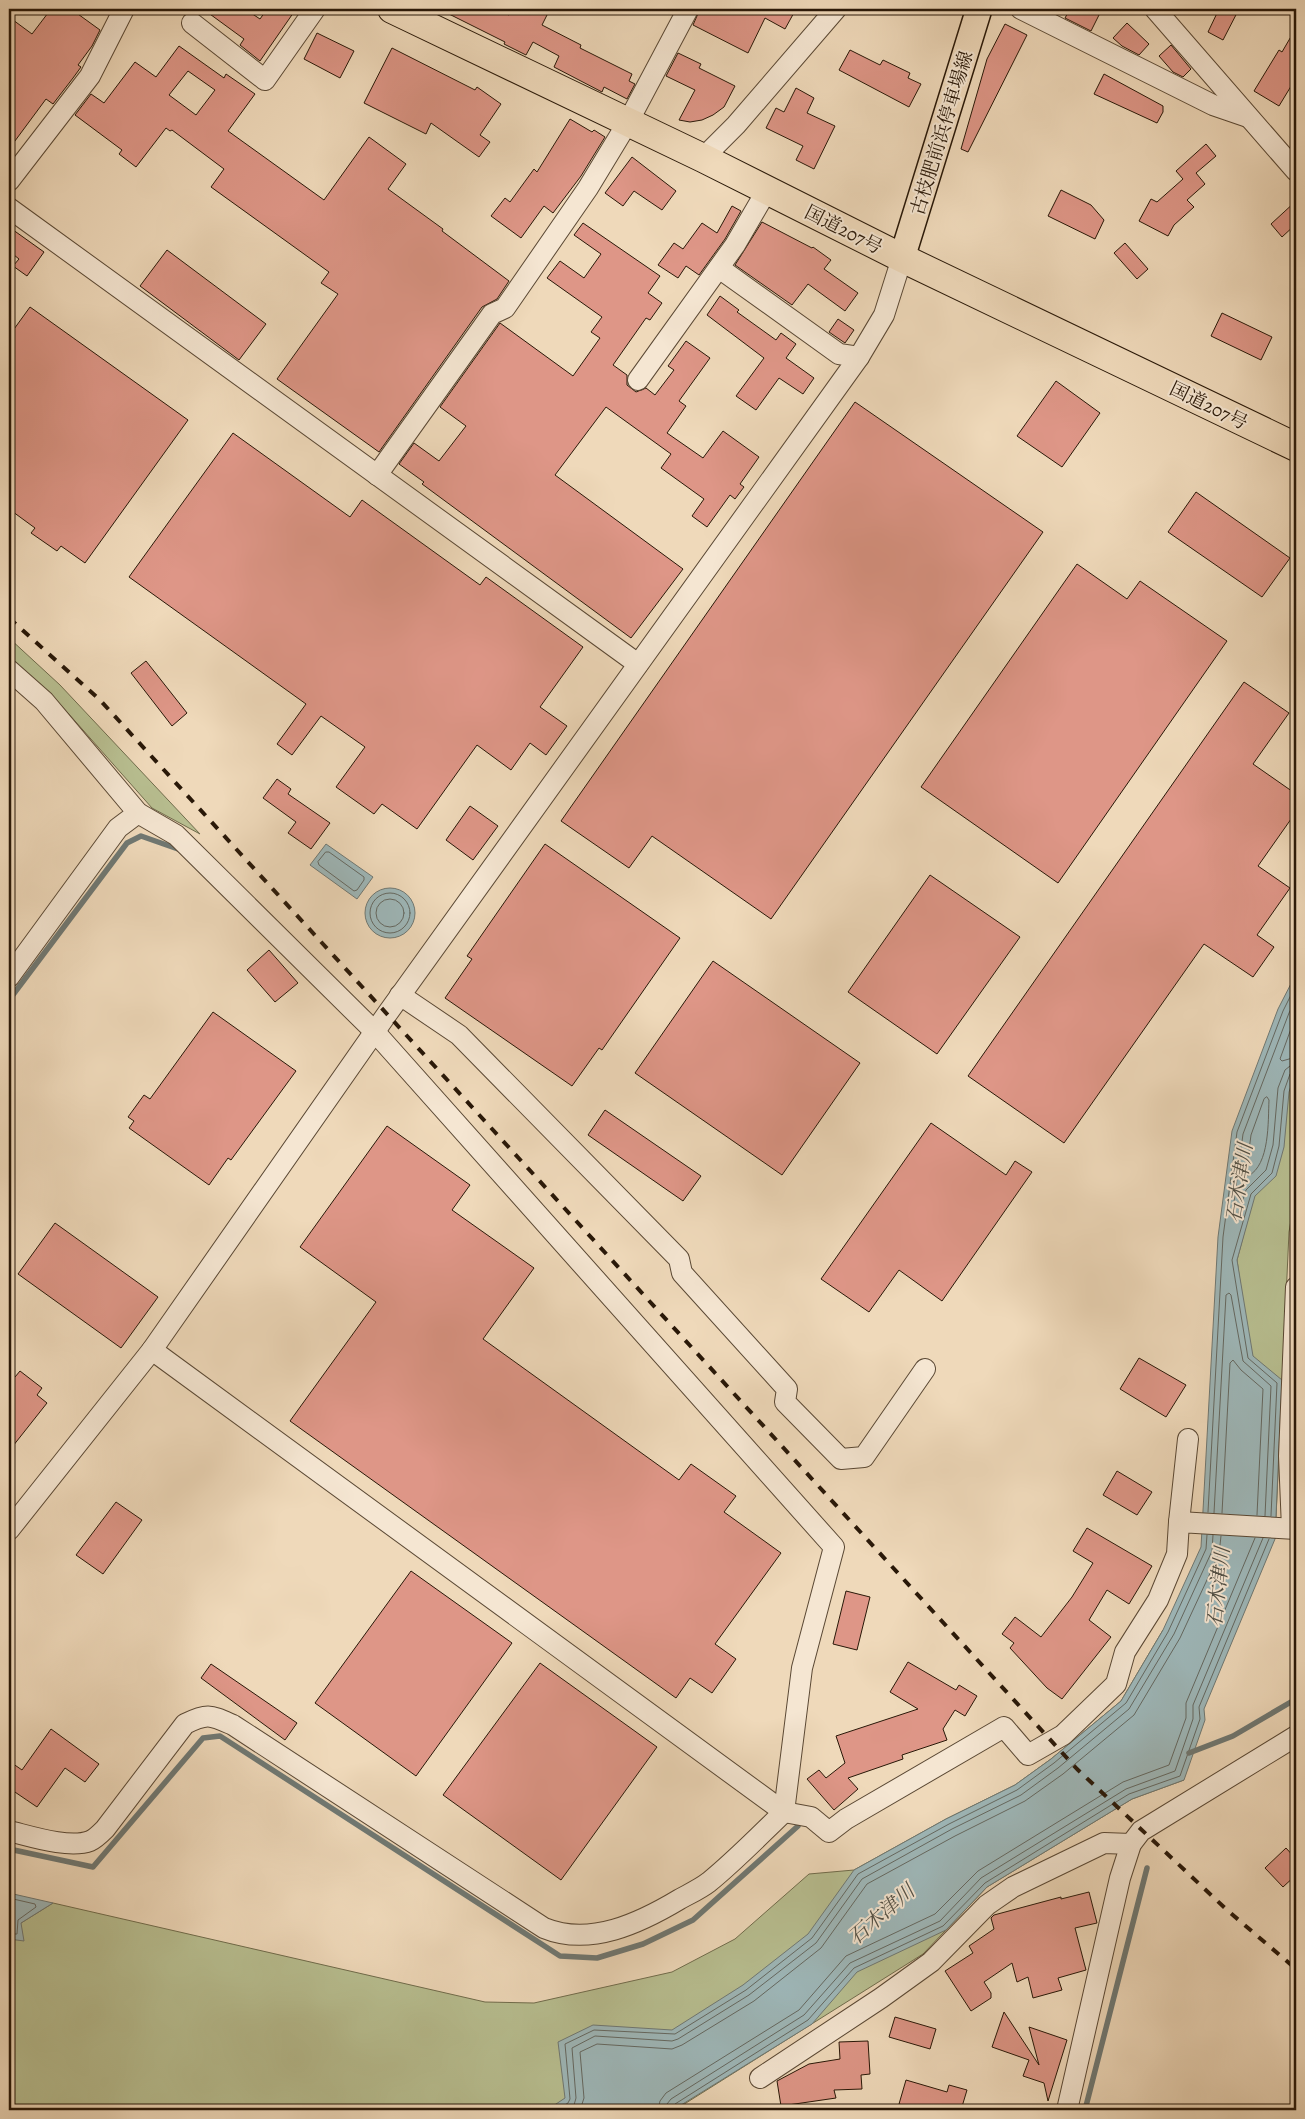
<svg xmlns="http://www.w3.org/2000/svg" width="1305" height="2119" viewBox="0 0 1305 2119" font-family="Alegreya,'Noto Serif JP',serif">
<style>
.green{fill:#b8bf91;stroke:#706c4c}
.water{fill:#9eb8ba;stroke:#6f7873}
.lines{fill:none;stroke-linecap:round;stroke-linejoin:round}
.shore{stroke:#646861;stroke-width:1}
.stream{stroke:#6f7873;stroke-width:5.5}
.building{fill:#de9687;stroke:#291808;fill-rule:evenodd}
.minor-casing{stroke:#5a4834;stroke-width:22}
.major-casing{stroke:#291808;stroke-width:28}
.highway-casing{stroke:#291808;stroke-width:30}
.minor{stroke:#f5e6d2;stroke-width:20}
.major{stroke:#efd9ba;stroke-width:25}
.highway{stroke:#efd9ba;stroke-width:28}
.rail{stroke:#291808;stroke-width:4;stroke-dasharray:9 9;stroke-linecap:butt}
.labels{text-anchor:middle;stroke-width:4;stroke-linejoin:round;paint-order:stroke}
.street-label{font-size:19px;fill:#291808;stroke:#f5e6d2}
.water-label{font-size:20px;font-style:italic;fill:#525046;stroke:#f5e6d2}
</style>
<rect width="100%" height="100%" fill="#efd9ba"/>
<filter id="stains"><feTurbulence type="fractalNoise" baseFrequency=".004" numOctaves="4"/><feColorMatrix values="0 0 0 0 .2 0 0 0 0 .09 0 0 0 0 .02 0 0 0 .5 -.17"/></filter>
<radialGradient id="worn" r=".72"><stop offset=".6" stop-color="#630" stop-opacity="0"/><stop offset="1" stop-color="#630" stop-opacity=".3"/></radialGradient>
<g class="green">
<path d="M9,638L60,685L200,834L152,808L52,695L9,658Z"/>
<path d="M1296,1034V1191L1289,1232L1275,1539L1237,1260Z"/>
<path d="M1163,1630L1141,1728L624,2110H9V1920L21,1923L53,1903L485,2002L534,2003L672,1972L735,1939L809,1874L854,1870L946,1819L1015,1785L1051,1759L1121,1701Z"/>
<path d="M1184,1780L1132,1799L987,1887L923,1954L678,2108L901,1929L1123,1787Z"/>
</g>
<g class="water">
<path d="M326,844L373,877L357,899L310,865Z"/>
<circle cx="390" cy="913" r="25"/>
<path d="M1296,974V1070L1289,1092L1284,1147L1276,1176L1255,1196L1237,1260L1253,1356L1282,1380L1275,1539L1204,1709L1205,1720L1184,1780L1132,1799L987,1887L946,1930L857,1972L812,2024L673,2110H547L565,2098L558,2042L593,2025L672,2030L743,1985L808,1934L854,1870L946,1819L1015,1785L1051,1759L1121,1701L1163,1630L1201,1547L1218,1237L1232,1131L1278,1009Z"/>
<path d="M9,1893L53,1903L21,1923L24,1941L9,1939Z"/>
</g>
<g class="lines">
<g class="shore">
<path d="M326,852H329L364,877V880L357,890L354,891L319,865L318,862Z"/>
<circle cx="390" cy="913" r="20"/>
<circle cx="390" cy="913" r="14"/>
<path d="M1296,999L1289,1013L1243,1134L1232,1217L1234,1220L1237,1218L1246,1190L1266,1170L1273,1145L1278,1088L1285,1070L1290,1066L1296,1065"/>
<path d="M1296,1015L1280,1059L1282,1061L1296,1057"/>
<path d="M1267,1097L1269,1100C1268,1121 1270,1165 1248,1176L1246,1173L1251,1135L1264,1099Z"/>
<path d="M1208,1512L1223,1237L1237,1132L1283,1011L1296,985"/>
<path d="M1214,1513L1226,1295L1229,1293L1231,1295L1243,1361L1271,1386L1265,1516"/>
<path d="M1222,1513L1230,1363L1233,1360L1241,1370L1263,1389L1257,1515"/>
<path d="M1271,1516L1277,1383L1248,1358L1232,1260L1251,1194L1272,1173L1279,1146L1284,1091L1290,1074L1296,1071"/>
<path d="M9,1898L35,1904L36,1907L18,1920L17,1934H9"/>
<path d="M556,2110L568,2103L570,2099L565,2044L594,2030L675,2034L746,1990L812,1938L858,1874L949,1824L1017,1790L1054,1763L1126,1703L1168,1632L1206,1549L1207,1535"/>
<path d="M568,2110L574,2105L576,2098L572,2048L595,2036L672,2041L678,2039L749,1995L816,1943L862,1879L952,1829L1021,1795L1058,1768L1129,1709L1174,1634L1212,1551L1213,1535"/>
<path d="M580,2110L584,2098L580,2052L597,2044L672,2049L682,2045L754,2001L821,1948L867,1884L955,1836L1025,1801L1063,1774L1134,1715L1180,1638L1219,1554L1221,1536"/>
<path d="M658,2110L660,2101L666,2093L799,2010L846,1956L935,1914L978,1871L1123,1782L1169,1765L1186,1718V1703L1255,1538"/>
<path d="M666,2110L667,2104L671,2099L804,2015L850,1963L940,1921L981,1878L1126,1789L1175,1771L1193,1719V1705L1263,1538"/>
<path d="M672,2110L675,2104L808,2020L854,1968L943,1926L985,1883L1129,1794L1180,1776L1200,1719L1199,1707L1269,1539"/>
</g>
<g class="stream">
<path d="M9,1000L127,843L141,836L178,849"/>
<path d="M1189,1753L1233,1736L1296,1699"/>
<path d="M9,1849L93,1867L203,1738L220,1736L560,1956L597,1958L643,1944L693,1920L798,1826"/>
<path d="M1085,2110L1147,1868"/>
</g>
</g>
<g class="building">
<path d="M51,9H71L100,30L92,46L78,65L81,67L73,78L53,104L46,99L9,149V17L32,34Z"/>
<path d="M203,9H245L260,19L267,9H296L260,61L240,45L244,39Z"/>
<path d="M439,9H497L509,15L512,9H550L542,25L581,45L580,48L632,74L629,81L635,84L627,99L604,87L602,92L554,67L559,56L533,42L526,55L504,44L505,42Z"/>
<path d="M700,9H796L785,29L765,18L748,53L693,25Z"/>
<path d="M1070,9H1102L1091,31L1065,18Z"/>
<path d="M1219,9H1239L1223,40L1208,32Z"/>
<path d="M1127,23L1149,44L1139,55L1122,46L1113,38Z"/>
<path d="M1005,24L1027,35L968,152L961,149L987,59Z"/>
<path d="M1296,28V78L1279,106L1254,91L1279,50L1282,52Z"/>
<path d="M317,33L354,51L340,78L304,59Z"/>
<path d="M1171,45L1191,69L1183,77L1173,72L1159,56Z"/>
<path d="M179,46L224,78L226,74L255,94L228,131L324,200L369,137L406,164L388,189L443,229L442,231L509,281L497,299L482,307L379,452L277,379L338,294L321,283L329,272L211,187L224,169L172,130L170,131L166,128L136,167L119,154L122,150L75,115L91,94L104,103L135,62L156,77ZM188,71L215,90L196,115L169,95Z"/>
<path d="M392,48L475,90L477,87L501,104L480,135L490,142L479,157L431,123L426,134L364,103Z"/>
<path d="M850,50L880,65L883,60L910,73L908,78L921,84L909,107L839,70Z"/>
<path d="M678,53L701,64L699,68L735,86L724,107L713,115L702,120L690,122L679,120L695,90L666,76Z"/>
<path d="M1104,74L1163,106V112L1157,123L1094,94Z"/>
<path d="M796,88L814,98L807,113L835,126L814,169L796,160L803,146L766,128L776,108L784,112Z"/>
<path d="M570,119L592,132L594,130L605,137L581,176L553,213L544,206L521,238L491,216L505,198L510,202L534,169L537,172Z"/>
<path d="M1206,144L1216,156L1196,173L1205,184L1187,200L1194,207L1174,225L1168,236L1139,221L1151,199L1157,202L1183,179L1176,171Z"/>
<path d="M632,157L676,191L662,210L634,191L623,206L605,193Z"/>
<path d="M1061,190L1091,205L1104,220L1095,239L1048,216Z"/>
<path d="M1296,201V224L1282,237L1271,224Z"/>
<path d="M732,206L741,211L725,239L699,275L686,266L678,278L658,265L674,243L683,249L702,223L717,233Z"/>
<path d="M762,222L812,248L813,247L831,260L824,269L858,293L845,311L808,284L792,305L735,265Z"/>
<path d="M583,223L660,276L648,293L662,303L650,320L646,318L613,365L627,375V385L636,392L646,388L655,395L674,370L668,366L686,341L710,358L679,401L686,406L667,433L703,458L723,431L759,457L740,484L744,487L735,499L730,495L707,527L692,516L704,499L661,468L671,454L606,407L555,475L683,569L631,638L422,484L424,482L399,464L414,443L439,461L466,426L440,407L500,323L573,376L600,338L591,332L602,317L547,278L560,261L584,278L601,254L574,235Z"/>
<path d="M9,227L44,252L27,276L13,266L19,259L9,251Z"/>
<path d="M1125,243L1148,269L1137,279L1114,253Z"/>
<path d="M167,250L266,324L239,360L140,286Z"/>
<path d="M720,296L739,310L737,312L776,340L781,333L796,344L786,358L814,378L803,394L779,378L756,410L736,396L764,358L707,315Z"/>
<path d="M30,307L188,420L85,563L61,546L57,551L31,533L35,528L9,509V336Z"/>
<path d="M1222,313L1272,337L1261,360L1211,336Z"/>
<path d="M838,319L854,330L845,343L829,332Z"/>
<path d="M1056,381L1100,413L1062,467L1017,436Z"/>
<path d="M855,402L1043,532L771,919L652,836L629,868L561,821Z"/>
<path d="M233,433L350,517L362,500L480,585L486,577L583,647L540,707L567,726L546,755L530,743L511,770L477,745L417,829L382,804L374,814L336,787L365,747L321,716L292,755L277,744L306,704L129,577Z"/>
<path d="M1196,492L1290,558L1262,597L1168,532Z"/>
<path d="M1077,564L1127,599L1140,581L1227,641L1058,883L921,787Z"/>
<path d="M146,661L187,713L172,726L131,673Z"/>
<path d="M1244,682L1289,713L1253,764L1296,794V812L1258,866L1290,888L1257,935L1274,947L1253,977L1204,944L1064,1143L968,1076Z"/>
<path d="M277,779L291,789L288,794L330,823L311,849L288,833L296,822L263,798Z"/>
<path d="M470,806L498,826L473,860L446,840Z"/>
<path d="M545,844L680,938L602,1050L599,1048L572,1086L445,998L472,959L467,956Z"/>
<path d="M930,875L1020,937L937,1054L848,992Z"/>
<path d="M269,950L298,983L275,1002L247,970Z"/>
<path d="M713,961L860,1063L782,1175L635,1073Z"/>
<path d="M213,1012L296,1071L231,1160L228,1158L209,1185L129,1128L134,1121L128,1117L144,1095L150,1099Z"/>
<path d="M605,1110L701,1176L683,1201L588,1135Z"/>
<path d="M931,1123L1006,1175L1015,1161L1032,1172L942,1301L899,1270L869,1312L821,1279Z"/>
<path d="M387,1126L470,1185L452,1210L534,1268L483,1339L679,1480L691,1464L736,1496L724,1512L781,1553L715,1644L736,1659L712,1693L690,1678L676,1698L290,1421L376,1302L300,1247Z"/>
<path d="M55,1223L158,1297L121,1348L18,1274Z"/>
<path d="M1139,1358L1186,1385L1166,1417L1120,1389Z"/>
<path d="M20,1371L42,1388L37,1395L47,1403L9,1451V1372L15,1377Z"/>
<path d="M1117,1471L1152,1492L1137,1515L1103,1495Z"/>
<path d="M116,1502L142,1520L103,1574L76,1555Z"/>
<path d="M1087,1528L1152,1566L1129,1604L1107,1590L1089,1620L1111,1637L1062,1699L1047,1688L1010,1648L1014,1643L1002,1634L1015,1617L1041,1637L1072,1597L1093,1563L1073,1551Z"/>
<path d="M411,1571L512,1643L416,1776L315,1703Z"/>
<path d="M846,1591L870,1597L857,1650L833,1644Z"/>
<path d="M908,1662L956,1690L959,1685L977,1696L965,1716L955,1710L943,1729L947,1740L902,1755L903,1759L848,1778L858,1789L834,1810L807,1779L819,1770L826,1778L845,1763L836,1736L918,1709L890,1692Z"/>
<path d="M540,1663L657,1747L561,1880L443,1795Z"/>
<path d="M211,1664L297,1723L285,1740L201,1678Z"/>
<path d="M51,1729L99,1764L85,1782L65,1768L37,1807L9,1788V1761L22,1770Z"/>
<path d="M1286,1848L1296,1859V1875L1283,1887L1265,1868Z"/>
<path d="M1089,1892L1097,1923L1075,1928L1086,1970L1058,1978L1062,1990L1033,1998L1028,1977L1017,1982L1012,1963L984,1982L991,1993V1998L971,2011L945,1971L973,1953L969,1946L994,1929L991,1918L994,1915L1061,1897V1899Z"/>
<path d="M1004,2012L1039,2065L1029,2027L1067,2040L1048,2101L1044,2083L1023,2076L1029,2060L992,2047Z"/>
<path d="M895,2017L936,2029L930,2049L889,2037Z"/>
<path d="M868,2041L870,2074L861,2075L862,2089L834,2090L836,2098L781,2106L777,2081L809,2064L840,2059L839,2042Z"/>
<path d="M906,2080L947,2092L949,2085L967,2090L961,2110H922L899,2104Z"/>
</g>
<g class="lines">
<defs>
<g id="minor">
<path d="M1021,9L1213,105L1248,117"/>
<path d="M1155,9L1296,171"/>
<path d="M192,23L265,80L315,9"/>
<path d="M703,158L736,125L836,9"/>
<path d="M9,181L90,76L124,9"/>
<path d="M9,208L638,664"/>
<path d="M719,268L839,354L859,357"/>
<path d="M638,380L735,245L767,190"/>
<path d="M377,475L492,314L505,308L588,188L628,122L688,9"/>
<path d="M9,670L44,701L138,813L176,835L374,1031L834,1547L802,1668L784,1812C760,1835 736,1860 709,1882C700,1889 689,1894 680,1899C640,1923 590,1947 544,1928L233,1725C210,1715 208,1713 185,1724L105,1829C101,1833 95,1839 90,1841C69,1849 30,1836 9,1831"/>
<path d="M9,977L118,828L138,813"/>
<path d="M400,995L459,1035L679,1259L682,1273L787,1389L785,1402L841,1459L864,1457L925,1369"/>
<path d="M152,1350L784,1812L811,1817L829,1832L846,1819L1004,1727L1028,1755L1063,1735L1116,1684L1125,1652L1158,1600L1177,1554L1179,1522L1296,1529"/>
<path d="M1179,1522L1188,1439"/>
<path d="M1292,1528L1289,1456L1296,1287"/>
<path d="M9,1530L152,1350L387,1014L859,357L884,315L902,258"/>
<path d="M760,2078L881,1998L931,1962L987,1905L1013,1887L1104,1843L1131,1844"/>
<path d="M1067,2110L1120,1878L1131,1844L1141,1831L1296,1736"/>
</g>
<path id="major" d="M902,258L979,9"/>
<path id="highway" d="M392,9L703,158L902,258L1296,447"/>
</defs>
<use href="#minor" class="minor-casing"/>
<use href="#major" class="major-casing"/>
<use href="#highway" class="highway-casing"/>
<use href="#minor" class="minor"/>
<use href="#major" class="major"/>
<use href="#highway" class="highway"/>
<path class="rail" d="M9,618L100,700L1077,1769L1227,1910L1296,1969"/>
</g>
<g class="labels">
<g class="street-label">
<text transform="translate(941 133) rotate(-73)" y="7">古枝肥前浜停車場線</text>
<text transform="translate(844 229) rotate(27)" y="7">国道207号</text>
<text transform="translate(1209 405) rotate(26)" y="7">国道207号</text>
</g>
<g class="water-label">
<text transform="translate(1239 1183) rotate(-81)" y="7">石木津川</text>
<text transform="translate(1218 1587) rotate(-84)" y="7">石木津川</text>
<text transform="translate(881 1914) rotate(-41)" y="7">石木津川</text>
</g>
</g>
<rect width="1305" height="2119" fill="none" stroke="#efd9ba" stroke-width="30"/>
<rect x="10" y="10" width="1285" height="2099" fill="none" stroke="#291808" stroke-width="2.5"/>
<rect x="15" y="15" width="1275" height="2089" fill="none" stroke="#291808"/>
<rect width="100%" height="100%" filter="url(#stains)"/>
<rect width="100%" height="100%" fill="url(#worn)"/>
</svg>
